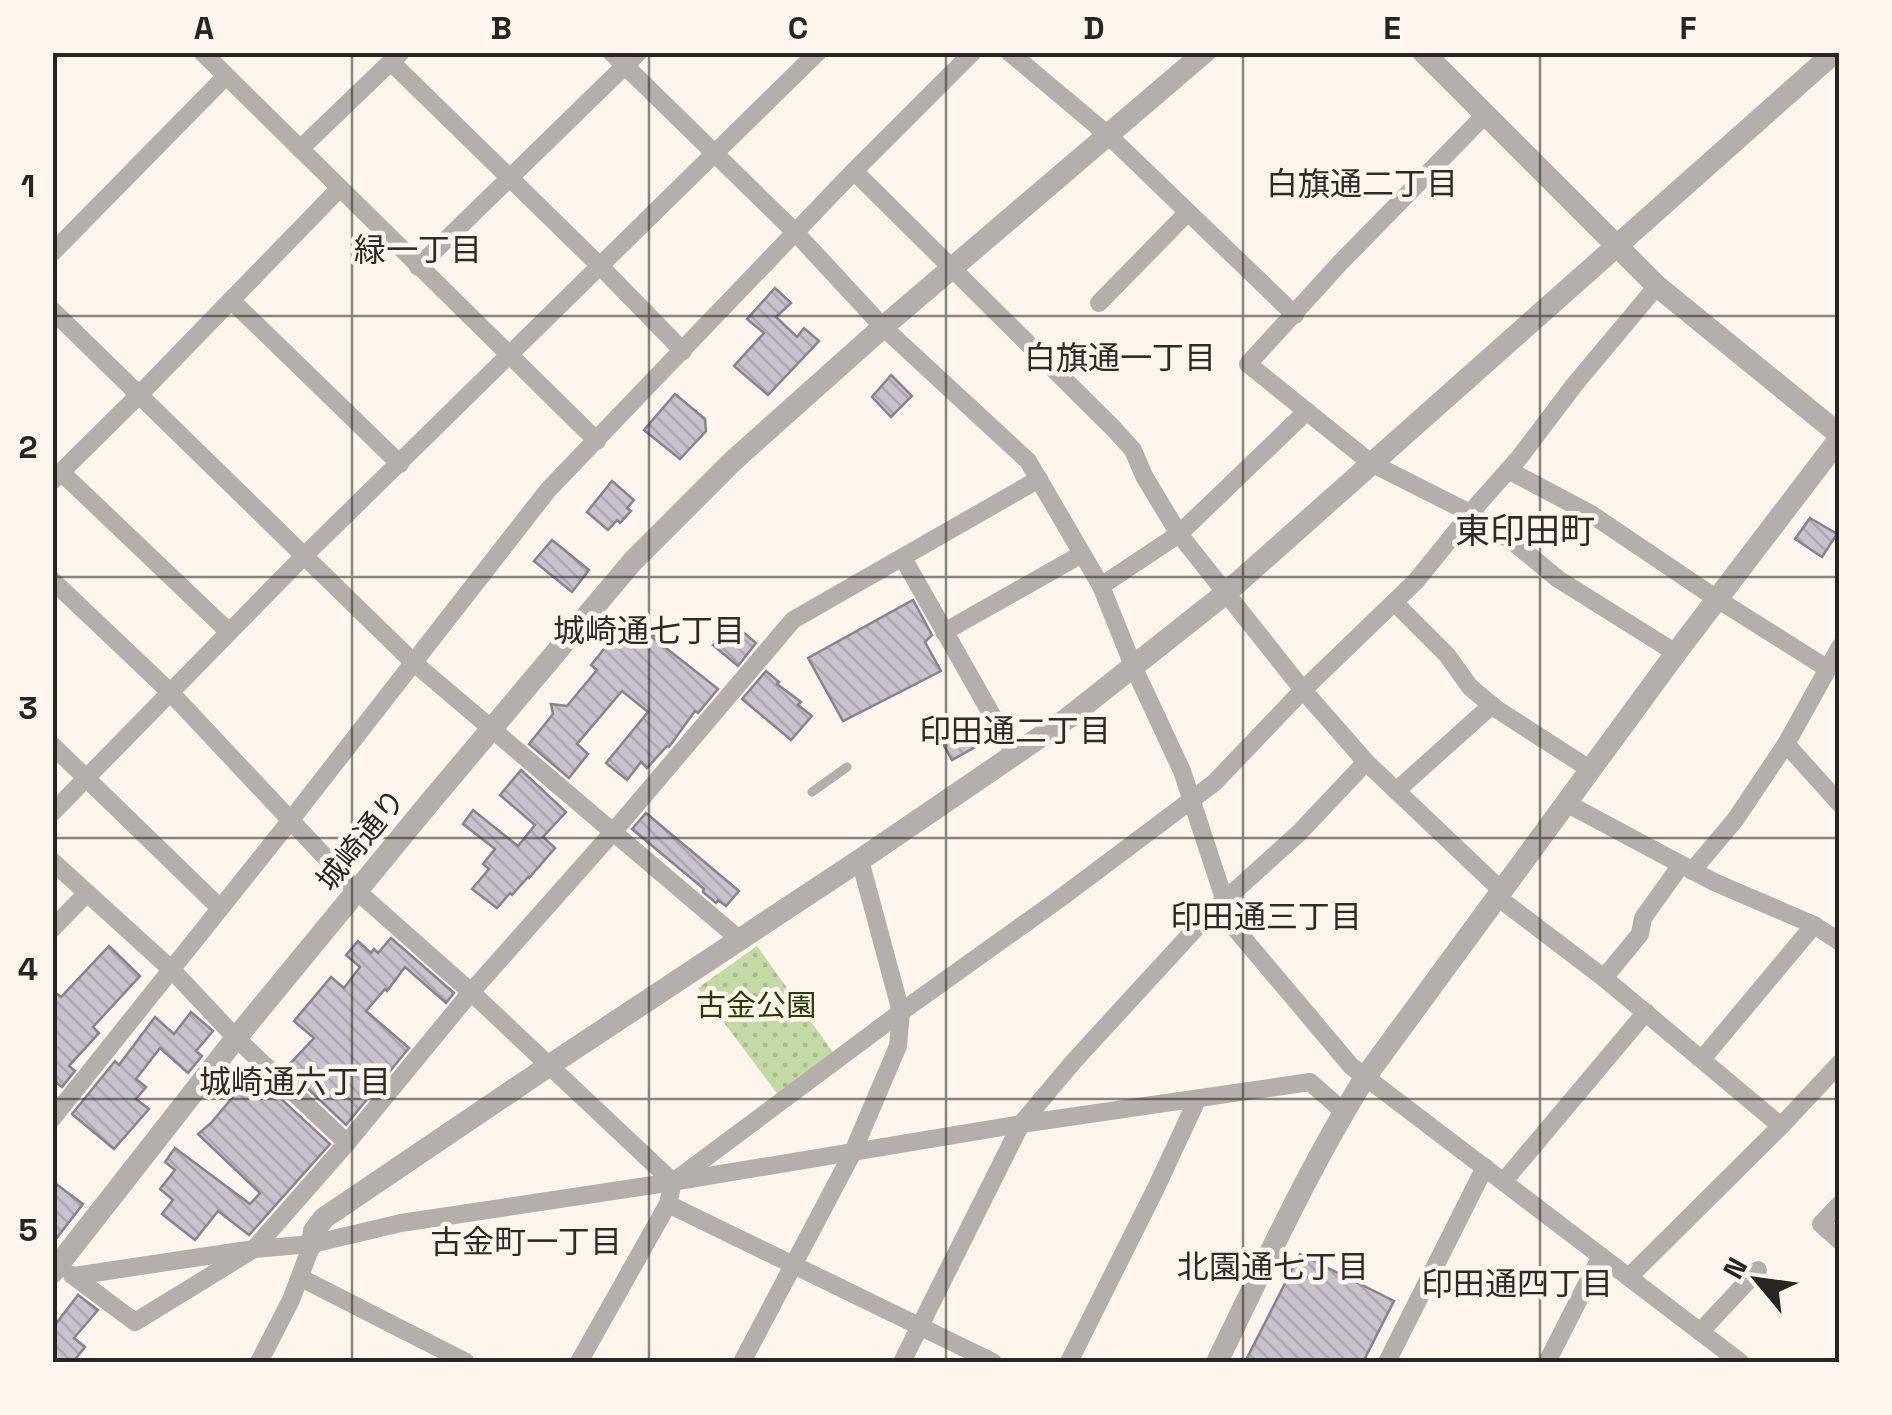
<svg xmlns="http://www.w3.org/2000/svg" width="1892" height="1415" viewBox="0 0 1892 1415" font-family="'Space Grotesk','Noto Sans JP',sans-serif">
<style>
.park{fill:url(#park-dots)}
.building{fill:url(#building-back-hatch);stroke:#88838c;stroke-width:2.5}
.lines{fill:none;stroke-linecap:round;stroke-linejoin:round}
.service{stroke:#b4afac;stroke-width:9}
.minor{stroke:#b4afac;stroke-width:18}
.tertiary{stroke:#b4afac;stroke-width:22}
.grid{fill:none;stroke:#282622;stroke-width:2.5;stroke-opacity:0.55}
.labels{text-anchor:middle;stroke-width:9;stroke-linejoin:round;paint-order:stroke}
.street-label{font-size:30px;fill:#282622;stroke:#fef6ec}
.park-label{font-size:30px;fill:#293d00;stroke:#fef6ec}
.neighbourhood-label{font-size:32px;fill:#302a23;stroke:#fef6ec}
.quarter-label{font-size:35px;fill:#302a23;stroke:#fef6ec}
.neatline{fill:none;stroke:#282622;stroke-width:4}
.grid-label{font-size:32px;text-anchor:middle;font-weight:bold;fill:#282622}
</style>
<defs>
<pattern id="park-dots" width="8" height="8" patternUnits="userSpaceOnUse" patternTransform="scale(2.5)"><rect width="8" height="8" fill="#c2daa4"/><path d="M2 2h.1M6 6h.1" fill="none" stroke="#a7bb8d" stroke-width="1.8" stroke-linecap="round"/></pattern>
<pattern id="building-back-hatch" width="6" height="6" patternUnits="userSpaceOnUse" patternTransform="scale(2.5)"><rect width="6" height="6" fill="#c8c2cd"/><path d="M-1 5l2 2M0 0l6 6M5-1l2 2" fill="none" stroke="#aca7b0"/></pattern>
</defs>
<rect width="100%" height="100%" fill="#fef6ec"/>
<path class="park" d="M757,946L835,1055L779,1096L698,988Z"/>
<g class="building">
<path d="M775,288L791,303L776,317L797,337L804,328L819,341L768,395L734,366L764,333L747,319Z"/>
<path d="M891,375L912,396L891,417L872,397Z"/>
<path d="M675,394L705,419L706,431L680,459L644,430Z"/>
<path d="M612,481L634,500L627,508L631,511L620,523L617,520L608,530L587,512Z"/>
<path d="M1810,518L1837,534L1822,557L1795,539Z"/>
<path d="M552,540L589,570L572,592L534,561Z"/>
<path d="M913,600L932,635L925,642L941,671L843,721L808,658Z"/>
<path d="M630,616L654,636L652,637L718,689L698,713L695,711L669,747L667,746L647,768L641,762L627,780L606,763L648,712L622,691L577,744L588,754L569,778L529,744L553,714L551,704L567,706L597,670L591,665L613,638L604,630L615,617L623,624Z"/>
<path d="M732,623L756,643L738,666L713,645Z"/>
<path d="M766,671L779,682L777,684L801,702L798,705L812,716L791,740L742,699Z"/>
<path d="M976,722L986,741L952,760L942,742Z"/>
<path d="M521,770L566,812L543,837L555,848L529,878L528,877L512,895L510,893L497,908L472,889L489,869L483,864L495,849L463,824L473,810L518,846L535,825L500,795Z"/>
<path d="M646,813L739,891L726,906L718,900L716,903L703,892L704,889L632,829Z"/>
<path d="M391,938L454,993L446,1003L405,967L387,991L385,989L366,1011L409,1048L346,1125L286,1068L314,1038L294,1021L331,977L344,988L360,967L346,955L358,941L371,953L374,949L378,953Z"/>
<path d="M109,946L140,976L93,1027L99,1033L69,1066L75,1071L62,1087L52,1079V990L61,997Z"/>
<path d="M191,1012L213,1031L196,1051L202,1056L188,1073L160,1048L136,1079L146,1087L136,1099L149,1109L114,1149L72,1114L115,1061L119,1065L155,1017L174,1034Z"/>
<path d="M253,1073L330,1144L249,1235L218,1211L195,1240L162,1214L173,1200L160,1189L175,1170L165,1162L175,1148L250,1204L260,1193L198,1134L211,1123Z"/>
<path d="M52,1181L83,1204L52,1244Z"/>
<path d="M1300,1254L1394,1301L1363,1362H1245Z"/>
<path d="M78,1295L98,1310L74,1338L85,1347L73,1362H52V1329Z"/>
</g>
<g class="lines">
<path class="service" d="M812,792L847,767"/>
<g class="minor">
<path d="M202,52L597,441"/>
<path d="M611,52L796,233L883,327L1028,461L1101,586L1134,668L1182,771L1233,926L1351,1066L1740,1362"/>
<path d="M1009,52L1108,135L1295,315"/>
<path d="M391,62L600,266L683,351"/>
<path d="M1485,115L1340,263L1248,364L1371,463L1470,513L1512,541L1558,579L1676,653"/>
<path d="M300,149L401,52"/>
<path d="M854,171L1114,429L1133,450L1144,476L1179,534L1303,690L1366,762L1501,890"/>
<path d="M52,253L226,76"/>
<path d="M418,267L639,52"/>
<path d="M231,300L400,464"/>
<path d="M1099,303L1188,212"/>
<path d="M52,310L413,662L739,939"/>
<path d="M1508,470L1591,514L1717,599L1828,669"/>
<path d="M61,472L229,632"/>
<path d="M52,481L139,395L339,189"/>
<path d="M903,558L1014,754"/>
<path d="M52,580L170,692L358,892L471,992L673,1182L401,1223L312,1244L254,1249L74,1276"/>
<path d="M1101,586L1179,534L1307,411"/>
<path d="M1395,603L1447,655L1470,687L1495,708L1591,770"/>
<path d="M944,632L1082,554"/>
<path d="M1786,744L1840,804"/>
<path d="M52,745L220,908"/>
<path d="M1396,791L1492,705"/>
<path d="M1566,803L1714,882L1814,925L1840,942"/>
<path d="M52,813L303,557L818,52"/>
<path d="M52,861L172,970L236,1038L347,1143"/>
<path d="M1692,871L1735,820L1786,744L1840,647"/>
<path d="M1496,896L1604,978L1781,1126"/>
<path d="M52,929L87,893"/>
<path d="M1604,978L1640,934L1643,918L1681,865"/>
<path d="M1703,1058L1814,925"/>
<path d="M52,1119L290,821L548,490L854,171L973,52"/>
<path d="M678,1181L1021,1124L1310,1082L1344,1112"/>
<path d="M1504,1181L1646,1012"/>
<path d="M668,1204L993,1362"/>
<path d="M1840,1204L1821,1224L1840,1241"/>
<path d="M72,1275L135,1322L254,1249L347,1143L471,992L614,831L793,620L1039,479"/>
<path d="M1629,1277L1781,1126L1840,1063"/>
<path d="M301,1278L466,1362"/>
<path d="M1700,1332L1758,1270"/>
<path d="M259,1362L291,1300L312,1244"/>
<path d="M579,1362L668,1204L673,1182L901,1012L1062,897L1214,783L1303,690L1416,581L1479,503L1519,458L1575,384L1657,286"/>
<path d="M742,1362L852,1154L898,1046L901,1012L860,860"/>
<path d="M902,1362L1021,1124L1074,1061L1208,915L1299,833L1366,762"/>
<path d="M1069,1362L1156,1188L1197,1100"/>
<path d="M1387,1362L1485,1167"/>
<path d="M1547,1362L1601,1256"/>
</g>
<g class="tertiary">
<path d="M1423,52L1657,286L1840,435"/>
<path d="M312,1244L314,1231L324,1218L550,1065L860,860L1068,718L1226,593L1835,52"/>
<path d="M52,1273L236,1038L430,802L633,561L733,461L883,327L1205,52"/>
<path d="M1217,1362C1264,1266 1309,1167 1366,1076L1676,653L1840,438"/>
</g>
</g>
<path class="grid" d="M352,52V1362M649,52V1362M946,52V1362M1243,52V1362M1540,52V1362M52,316H1840M52,577H1840M52,838H1840M52,1099H1840"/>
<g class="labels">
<g class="street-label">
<text transform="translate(361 840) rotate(-51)" y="10">城崎通り</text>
</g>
<g class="park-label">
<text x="756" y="1016">古金公園</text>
</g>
<g class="neighbourhood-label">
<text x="1362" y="195">白旗通二丁目</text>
<text x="418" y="261">緑一丁目</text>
<text x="1120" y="369">白旗通一丁目</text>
<text x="649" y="642">城崎通七丁目</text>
<text x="1015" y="742">印田通二丁目</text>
<text x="1266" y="928">印田通三丁目</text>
<text x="295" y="1093">城崎通六丁目</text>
<text x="526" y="1253">古金町一丁目</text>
<text x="1273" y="1278">北園通七丁目</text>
<text x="1517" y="1295">印田通四丁目</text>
</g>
<g class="quarter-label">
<text x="1525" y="543">東印田町</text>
</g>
</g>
<rect width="1892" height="1415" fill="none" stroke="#fef6ec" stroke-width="110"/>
<g transform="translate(1757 1280) rotate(299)" stroke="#fef6ec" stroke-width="8" paint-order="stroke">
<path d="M0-8L18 38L0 25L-18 38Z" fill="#282622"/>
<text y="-15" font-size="28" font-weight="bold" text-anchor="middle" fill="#282622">N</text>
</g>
<rect x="55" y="55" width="1782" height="1305" class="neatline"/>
<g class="grid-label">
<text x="204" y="39">A</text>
<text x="501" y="39">B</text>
<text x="798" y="39">C</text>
<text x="1094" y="39">D</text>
<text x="1392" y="39">E</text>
<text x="1688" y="39">F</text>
<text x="28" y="197">1</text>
<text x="28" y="458">2</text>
<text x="28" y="719">3</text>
<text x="28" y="980">4</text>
<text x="28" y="1241">5</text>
</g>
</svg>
